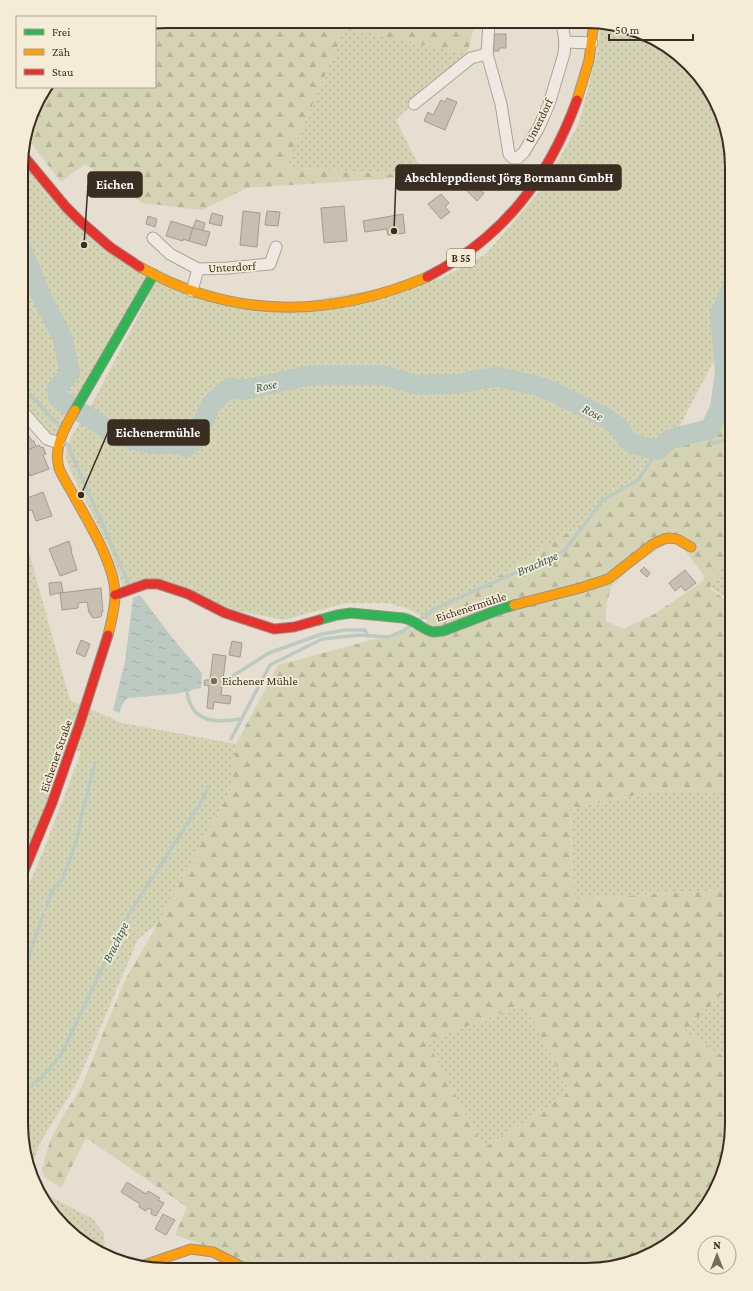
<svg xmlns="http://www.w3.org/2000/svg" width="753" height="1291" viewBox="0 0 753 1291" font-family="'Crimson Pro',serif">
<style>
.grass{fill:url(#grass-dots)}
.forest{fill:url(#forest-firs);fill-rule:evenodd}
.water{fill:url(#water-ripples)}
.lines{fill:none;stroke-linecap:round;stroke-linejoin:round}
.stream{stroke:#bccac1;stroke-width:3.5}
.river{stroke:#bccac1;stroke-width:20}
.building{fill:#c9beb2;stroke:#a69b90}
.street-casing{stroke:#aba499;stroke-width:13}
.fast-casing{stroke:#9a938a;stroke-width:11}
.slow-casing{stroke:#9a938a;stroke-width:11}
.jam-casing{stroke:#9a938a;stroke-width:11}
.street{stroke:#eeeae2;stroke-width:11}
.fast{stroke:#30b455;stroke-width:9}
.slow{stroke:#ff9f0a;stroke-width:9}
.jam{stroke:#e5322d;stroke-width:9}
.poi-dot{fill:#766b5f;stroke:#f5ecd8;stroke-width:1.5}
.labels{text-anchor:middle;stroke-width:3.5;stroke-linejoin:round;paint-order:stroke}
.shield{fill:#f5ecd8;stroke:#726658;stroke-width:1}
.shield-label{font-size:11px;font-weight:bold;fill:#3a2d21}
.street-label{font-size:12px;fill:#3a2d21;stroke:#f5ecd8}
.poi-label{font-size:12px;fill:#3a2d21;stroke:#f5ecd8;text-anchor:start}
.water-label{font-size:13px;font-style:italic;fill:#315956;stroke:#f5ecd8}
.rim{fill:none;stroke:#3a2d21;stroke-width:2}
.leader{fill:none;stroke:#3a2d21;stroke-width:1.5}
.callout-dot{fill:#3a2d21;stroke:#f5ecd8;stroke-width:1.5}
.callout{fill:#3a2d21;stroke:#3a2d21;stroke-width:1.5}
.callout-label{font-size:13px;text-anchor:middle;font-weight:bold;fill:#fff}
</style>
<defs>
<pattern id="grass-dots" width="8" height="8" patternUnits="userSpaceOnUse"><rect width="8" height="8" fill="#d4d4b4"/><path d="M2 2h.1M6 6h.1" fill="none" stroke="#b7b69a" stroke-width="1.8" stroke-linecap="round"/></pattern>
<pattern id="forest-firs" width="22" height="20" patternUnits="userSpaceOnUse"><rect width="22" height="20" fill="#d4d4b4"/><path d="M5 1l3.5 6h-7zM16 11l3.5 6h-7z" fill="#b7b69a"/></pattern>
<pattern id="water-ripples" width="26" height="14" patternUnits="userSpaceOnUse"><rect width="26" height="14" fill="#bccac1"/><path d="M2 4q2-2 4 0t4 0M15 11q2-2 4 0t4 0" fill="none" stroke="#a2aea6"/></pattern>
</defs>
<rect width="100%" height="100%" fill="#e5ded1"/>
<g class="grass">
<path d="M600,22H605L675,51L721,112L732,167V296L717,355L670,444L585,522L428,621L411,610L389,603H346L284,620L227,609L192,592L122,585L110,550L70,470L65,454L71,437L93,402L156,282L256,310L442,278L486,254L544,186L579,123L599,44Z"/>
<path d="M345,27L467,54L396,120L423,174L398,178L399,175L286,167Z"/>
<path d="M22,159L147,277L57,435L50,434L22,403V399L26,394L22,389Z"/>
<path d="M22,527L70,700L122,723L236,744L232,787L158,923L138,939L77,1083L41,1141L30,1170L21,1124V902L43,852L81,752L72,748L21,871Z"/>
<path d="M732,550V601L710,587Z"/>
<path d="M655,791L732,793V902L722,890L574,899L570,809Z"/>
<path d="M732,984V1062L684,1031Z"/>
<path d="M525,1004L570,1092L484,1148L426,1042Z"/>
<path d="M38,1190L93,1219L104,1234L105,1251L78,1240L51,1213Z"/>
</g>
<g class="forest">
<path d="M167,21L472,22L474,28L467,54L345,28L286,167L399,175L398,178L247,188L202,210L142,203L85,164L61,182L26,136L36,102L48,87H155V23Z"/>
<path d="M732,296V550L709,588L732,604V793L655,791L570,809L574,899L723,890L732,902V984L684,1031L732,1062V1133L721,1179L702,1213L675,1240L641,1259L586,1270L258,1269L223,1252L175,1235L187,1207L86,1138L61,1188L44,1177L42,1169L50,1141L60,1121L82,1086L105,1028L126,978L149,939L232,787L236,744L278,665L416,628L585,522L670,445L711,432L717,355ZM670,540L681,545L704,576L703,581L656,613L623,629L606,621V607L611,587L630,569ZM524,1004L570,1092L484,1148L427,1042Z"/>
</g>
<path class="water" d="M140,595L170,635L202,673L201,688L175,694L128,698L123,703L119,713L113,710L125,662L133,598Z"/>
<g class="lines">
<g class="stream">
<path d="M22,386L57,423"/>
<path d="M700,432L713,443L732,439"/>
<path d="M67,444L128,582"/>
<path d="M419,620L434,609L564,551L603,500L638,480L658,450"/>
<path d="M223,682L269,653L322,634L345,630H365L368,636"/>
<path d="M187,691C191,723 215,723 241,719"/>
<path d="M231,739L270,665L322,639L359,635L388,637L403,631L412,625"/>
<path d="M47,906L52,891L62,880L77,840L81,818L95,763"/>
<path d="M21,978L43,915"/>
<path d="M21,1093L41,1078L61,1055L124,922L203,799L208,787"/>
</g>
<path class="river" d="M22,250L43,300L62,336L70,373L57,388L58,398L119,436L140,442L163,444L175,443L186,447L195,441L211,404L229,388L242,390L313,375H383L417,385L457,384L481,379L498,377L534,385L551,391L603,416L619,427L626,439L633,444L658,450L670,439L710,429L720,408L725,371L720,314L732,288"/>
</g>
<g class="building">
<path d="M494,34H506V48H499V51H494Z"/>
<path d="M447,98L457,102L445,130L424,121L428,112L433,115L441,100L445,102Z"/>
<path d="M484,166L493,174L478,189L484,193L477,201L465,189L471,183L468,180L478,169L480,170Z"/>
<path d="M441,194L449,203L445,207L450,212L441,219L428,204Z"/>
<path d="M344,206L347,241L324,243L321,208Z"/>
<path d="M243,211L260,213L257,247L240,245Z"/>
<path d="M267,211L280,212L278,226L265,225Z"/>
<path d="M212,213L223,216L221,226L209,223Z"/>
<path d="M403,214L405,233L388,235L387,229L365,232L363,221Z"/>
<path d="M148,216L157,219L155,227L146,224Z"/>
<path d="M196,220L205,223L203,231L193,228Z"/>
<path d="M171,221L193,228L189,241L183,239V241L166,236Z"/>
<path d="M193,228L210,232L206,246L189,241Z"/>
<path d="M29,436L32,441H34L36,447L26,451L22,441L26,440V438Z"/>
<path d="M39,445L41,448L43,447L46,454L43,455L49,469L30,476L23,457L28,455L26,451Z"/>
<path d="M43,492L52,516L36,521L32,510L27,511L26,509H24V508L25,507L22,500Z"/>
<path d="M69,541L72,551H71L77,570L60,576L49,549Z"/>
<path d="M644,567L650,573L647,577L640,571Z"/>
<path d="M685,570L696,583L685,591L681,586L675,591L669,583Z"/>
<path d="M61,582L63,592L50,595L49,583Z"/>
<path d="M101,588L103,612H101L102,615L100,617L93,618L91,616V613H89L87,602L78,603V608L62,610L60,593Z"/>
<path d="M81,640L90,644L85,657L76,653Z"/>
<path d="M232,641L242,643L240,657L229,655Z"/>
<path d="M213,654L226,656L221,695L231,696L230,704L214,702L213,709L207,708L209,686L204,685L205,680H210Z"/>
<path d="M127,1182L146,1194L148,1191L160,1198L158,1200L164,1203L156,1216L151,1214L152,1210L148,1208L146,1211L139,1207L140,1204L121,1192Z"/>
<path d="M163,1214L175,1220L166,1235L155,1229Z"/>
</g>
<g class="lines">
<defs>
<g id="street">
<path d="M489,22L487,54L501,104L509,154L513,158H518L524,152L538,129L549,104L564,54L565,42L592,43"/>
<path d="M562,22L565,42"/>
<path d="M414,104L471,58L487,54"/>
<path d="M153,238L170,254L198,269L228,268L270,264L276,247"/>
<path d="M192,291L198,269"/>
<path d="M22,411L47,439L59,443"/>
</g>
<g id="fast">
<path d="M75,410L154,274"/>
<path d="M319,620L337,615L351,613L403,618C416,620 422,630 433,632C436,632 440,631 443,631L498,610L514,605"/>
</g>
<g id="slow">
<path d="M577,100L589,60L594,22"/>
<path d="M140,267C234,320 330,318 427,277"/>
<path d="M75,410C65,427 53,447 59,468C62,477 72,491 76,500C90,524 116,568 115,596C115,609 111,622 108,635"/>
<path d="M514,605L580,588L608,579L653,544L664,539L669,538L677,539L691,547"/>
<path d="M141,1266L191,1249L213,1252L246,1269"/>
</g>
<g id="jam">
<path d="M22,154L66,207L80,221L110,247L140,267"/>
<path d="M427,277C503,238 548,179 577,100"/>
<path d="M115,595L146,584H158L188,594L225,613L274,629L294,627L319,620"/>
<path d="M21,878L52,803L80,723L108,635"/>
</g>
</defs>
<use href="#street" class="street-casing"/>
<use href="#fast" class="fast-casing"/>
<use href="#slow" class="slow-casing"/>
<use href="#jam" class="jam-casing"/>
<use href="#street" class="street"/>
<use href="#fast" class="fast"/>
<use href="#slow" class="slow"/>
<use href="#jam" class="jam"/>
</g>
<circle class="poi-dot" cx="214" cy="681" r="4"/>
<g class="labels">
<rect class="shield" x="447" y="249" width="28" height="18" rx="3"/>
<g class="shield-label">
<text x="461" y="262">B 55</text>
</g>
<g class="street-label">
<text transform="translate(539 121) rotate(-64)" y="4">Unterdorf</text>
<text transform="translate(232 267) rotate(-3)" y="4">Unterdorf</text>
<text transform="translate(471 607) rotate(-18)" y="4">Eichenermühle</text>
<text transform="translate(56 756) rotate(-71)" y="4">Eichener Straße</text>
</g>
<g class="poi-label">
<text x="222" y="685">Eichener Mühle</text>
</g>
<g class="water-label">
<text transform="translate(266 385) rotate(-12)" y="5">Rose</text>
<text transform="translate(593 412) rotate(27)" y="5">Rose</text>
<text transform="translate(537 563) rotate(-24)" y="5">Brachtpe</text>
<text transform="translate(115 942) rotate(-64)" y="5">Brachtpe</text>
</g>
</g>
<path d="M0 0H753V1291H0ZM167 28H586A139 139 0 0 1 725 167V1124A139 139 0 0 1 586 1263H167A139 139 0 0 1 28 1124V167A139 139 0 0 1 167 28Z" fill="#f5ecd8" fill-rule="evenodd"/>
<path class="rim" d="M167 28H586A139 139 0 0 1 725 167V1124A139 139 0 0 1 586 1263H167A139 139 0 0 1 28 1124V167A139 139 0 0 1 167 28Z"/>
<path class="leader" d="M394 231L396 178M84 245L88 185M81 495L108 432"/>
<g class="callout-dot">
<circle cx="394" cy="231" r="4"/>
<circle cx="84" cy="245" r="4"/>
<circle cx="81" cy="495" r="4"/>
</g>
<g class="callout">
<rect x="396" y="165" width="225" height="25" rx="4"/>
<rect x="88" y="172" width="54" height="25" rx="4"/>
<rect x="108" y="420" width="101" height="25" rx="4"/>
</g>
<g class="callout-label">
<text x="509" y="182">Abschleppdienst Jörg Bormann GmbH</text>
<text x="115" y="189">Eichen</text>
<text x="158" y="437">Eichenermühle</text>
</g>
<rect x="16" y="16" width="140" height="72" fill="#f5ecd8" stroke="#aaa08f"/>
<rect x="24" y="29" width="20" height="6" fill="#30b455" stroke="#aaa08f"/>
<text x="52" y="36" font-size="12" fill="#3a2d21">Frei</text>
<rect x="24" y="49" width="20" height="6" fill="#ff9f0a" stroke="#aaa08f"/>
<text x="52" y="56" font-size="12" fill="#3a2d21">Zäh</text>
<rect x="24" y="69" width="20" height="6" fill="#e5322d" stroke="#aaa08f"/>
<text x="52" y="76" font-size="12" fill="#3a2d21">Stau</text>
<g transform="translate(717 1255)"><circle r="19" fill="#f5ecd8" stroke="#aaa08f"/>
<path d="M0-3L7 15L0 10L-7 15Z" fill="#766b5f"/>
<text y="-6" font-size="11" font-weight="bold" text-anchor="middle" fill="#3a2d21">N</text>
</g>
<path d="M609 34v6h84v-6" fill="none" stroke="#3a2d21" stroke-width="2"/>
<text x="615" y="34" font-size="12" fill="#3a2d21" stroke="#f5ecd8" stroke-width="3" paint-order="stroke">50 m</text>
</svg>
